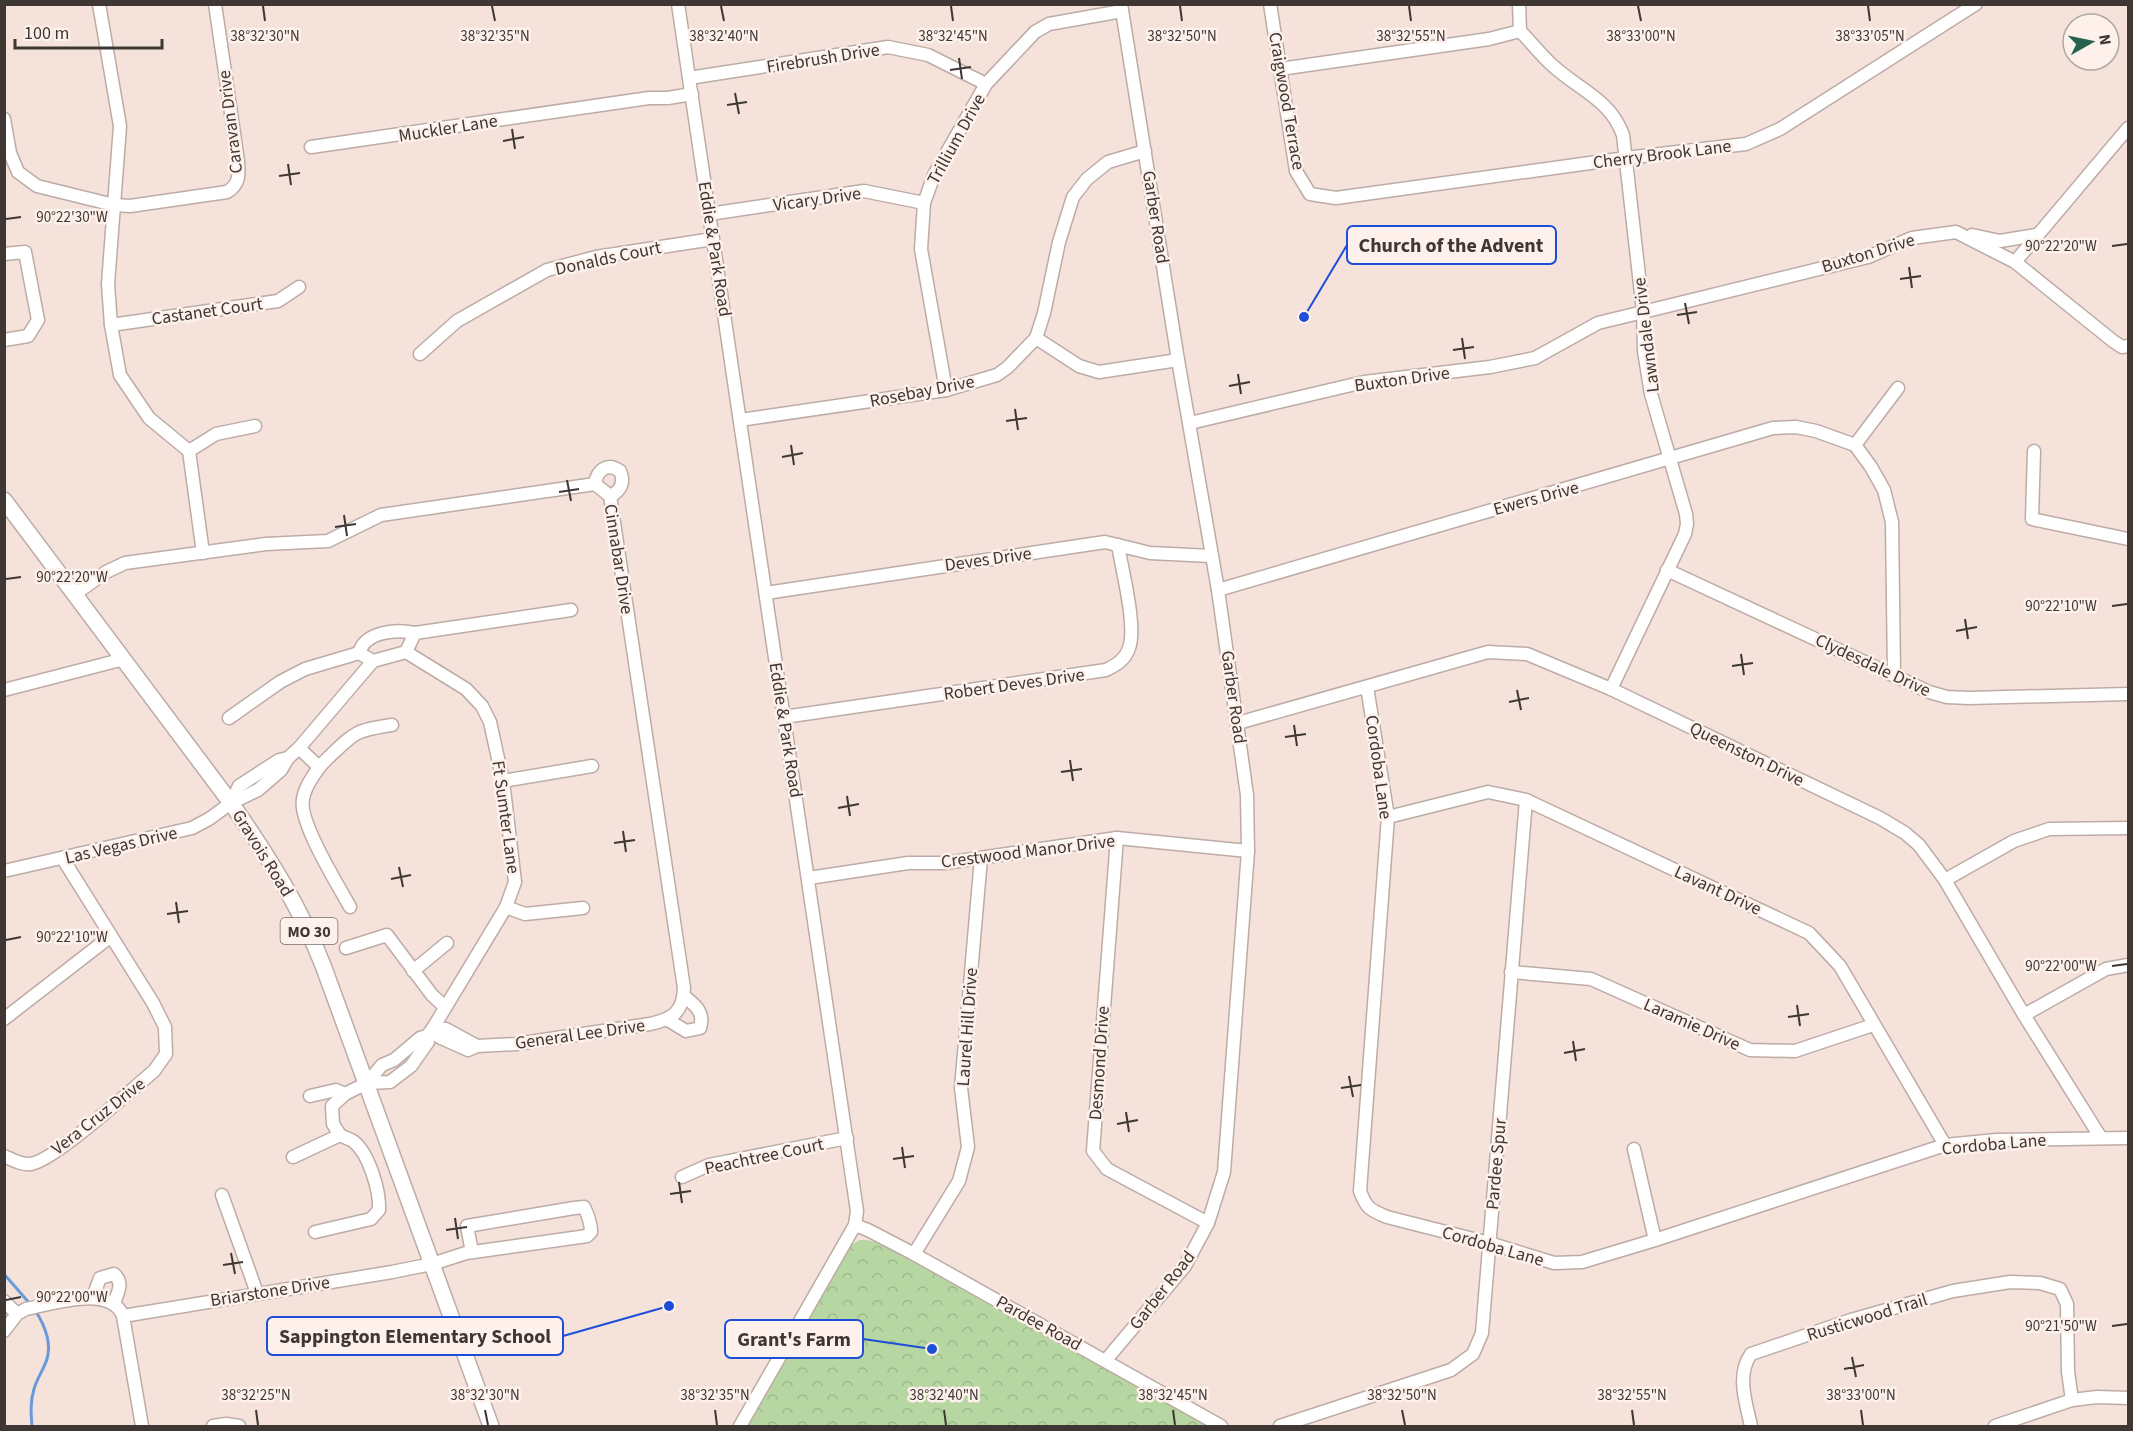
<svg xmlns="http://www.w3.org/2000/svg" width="2133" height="1431" viewBox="0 0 2133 1431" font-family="'Source Sans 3',sans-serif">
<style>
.park{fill:url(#park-crowns)}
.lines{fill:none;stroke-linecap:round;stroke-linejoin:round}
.stream{stroke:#689adc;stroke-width:3}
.minor-casing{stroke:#bdaca5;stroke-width:15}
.major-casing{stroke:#bdaca5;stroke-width:18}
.minor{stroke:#fff;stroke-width:12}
.major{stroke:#fff;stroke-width:15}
.ticks{fill:none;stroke:#3e3734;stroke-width:2}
.labels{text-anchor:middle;stroke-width:5;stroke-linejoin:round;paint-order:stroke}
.shield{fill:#fef0ea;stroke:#786e6b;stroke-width:1.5}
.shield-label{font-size:16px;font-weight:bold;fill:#3e3734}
.street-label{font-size:18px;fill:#3e3734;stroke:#fef0ea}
.ticks-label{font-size:15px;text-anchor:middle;fill:#3e3734;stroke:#fef0ea;stroke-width:5;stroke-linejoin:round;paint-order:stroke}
.leader{fill:none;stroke:#1d4ed8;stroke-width:2}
.callout-dot{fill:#1d4ed8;stroke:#fef0ea;stroke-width:2}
.callout{fill:#fef0ea;stroke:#1d4ed8;stroke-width:2}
.callout-label{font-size:20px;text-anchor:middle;font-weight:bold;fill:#3e3734}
</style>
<defs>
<pattern id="park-crowns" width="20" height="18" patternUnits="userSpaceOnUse" patternTransform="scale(1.5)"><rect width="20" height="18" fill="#b7d7a2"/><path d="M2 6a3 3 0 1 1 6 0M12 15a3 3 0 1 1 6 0" fill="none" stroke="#9eb98c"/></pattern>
</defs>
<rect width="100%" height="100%" fill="#f4e2db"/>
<path class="park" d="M860,1240H867L882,1244L1214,1426H745L849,1246Z"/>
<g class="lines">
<g class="stream">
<path d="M4,1274L31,1305"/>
<path d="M32,1426C31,1414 30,1402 34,1389C37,1378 44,1369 47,1359C52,1342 44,1324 35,1310"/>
</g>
<defs>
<g id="minor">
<path d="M99,4L120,126L108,284L111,325L120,375L149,418L189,451L203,553"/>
<path d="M678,4L857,1211L855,1225L740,1426"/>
<path d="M1270,4L1296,171L1310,194L1336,198L1626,158L1746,144L1780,129L1976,4"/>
<path d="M1519,4L1520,31C1531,42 1541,55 1552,65C1579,90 1610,99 1623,135L1643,311L1644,351L1651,394L1686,514L1687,524L1685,534L1611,689"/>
<path d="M1280,69L1489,39L1520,31"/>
<path d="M689,78L888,47L928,55L986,84"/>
<path d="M4,119L10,153L18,172L37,186L114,205L130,206L227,192C240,184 239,175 238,161L215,4"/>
<path d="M311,147L649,98H668L692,94"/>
<path d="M709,214L864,191L924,203"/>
<path d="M1972,235L2000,241L2036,235"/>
<path d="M4,254L25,252L38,320L28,336L4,340"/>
<path d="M2015,262L2128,128"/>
<path d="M111,325L278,301L299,287"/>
<path d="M1036,338L1079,366L1099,372L1178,360"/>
<path d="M420,354L457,321L547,270L596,257L713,239"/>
<path d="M946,390L921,249L924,203L934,175L986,84L1035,32L1049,24L1122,11"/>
<path d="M740,420L946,390L997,375L1008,367L1036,338L1044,313L1059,242L1073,197L1087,179L1108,162L1145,151"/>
<path d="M1190,423L1364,382L1490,367L1535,358L1598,323L1868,257L1912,238L1956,232L2015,262L2113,341L2122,347L2128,346"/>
<path d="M1855,445L1898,388"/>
<path d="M189,451L216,434L255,426"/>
<path d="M2034,451L2032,519L2128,539"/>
<path d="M595,484C597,470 607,462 620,471C625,482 621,491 610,496"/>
<path d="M1667,570L1929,692L1947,697L1969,698L2128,694"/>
<path d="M1218,590L1773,428L1796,427L1816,431L1855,445L1871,467L1884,490L1892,522L1894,675"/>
<path d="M766,593L1105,542L1150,553L1211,556"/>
<path d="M75,594L106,572L125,563L266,544L328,541L381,515L595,484L610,496L684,988C683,1013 672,1019 650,1024L516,1044L477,1046L468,1050L439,1037L433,1028"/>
<path d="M359,653C365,631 397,629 415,633"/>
<path d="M1367,687L1388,817L1360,1191C1366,1208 1370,1210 1387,1217L1489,1243L1554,1263L1582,1262L1655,1240L1945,1145L1996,1140L2128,1138"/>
<path d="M4,690L124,659"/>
<path d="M784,717L1106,670C1116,665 1125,660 1129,648C1137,627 1122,570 1118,545"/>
<path d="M229,718L280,682L305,669L359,653L373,661L406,652L415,633L571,610"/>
<path d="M1238,723L1488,652L1527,654L1611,689L1880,818L1905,833L1919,845L1945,880L2024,1015L2101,1138"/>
<path d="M299,748L319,767"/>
<path d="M503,781L592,766"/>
<path d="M231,803L239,786L279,760L288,758"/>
<path d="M1388,817L1488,792L1526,800L1809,933L1840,966L1945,1145"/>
<path d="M1117,838L1093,1151L1107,1169L1208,1223"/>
<path d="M4,871L192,828L209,819L231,803L258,790L281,770L288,758L299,748L373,661"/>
<path d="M809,878L908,863H945L1117,838L1248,851"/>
<path d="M1945,880L2014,841L2049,829L2128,828"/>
<path d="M350,907C338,885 298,821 303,799C305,785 319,766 329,757C355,732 356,730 392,725"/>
<path d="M506,907L525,914L583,908"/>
<path d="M346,948L387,935L432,995L445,1007"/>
<path d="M413,971L447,943"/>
<path d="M1511,972L1591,979L1750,1050L1795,1051L1873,1025"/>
<path d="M2024,1015L2106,969L2128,965"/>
<path d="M4,1019L111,936"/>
<path d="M668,1020L686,1031L700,1028C705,1012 695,1005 684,996"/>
<path d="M433,1028L446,1029L477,1046"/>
<path d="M367,1083L390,1082L411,1066L428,1042L427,1036"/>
<path d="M310,1096L336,1090L345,1094"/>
<path d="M1634,1149L1655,1240"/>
<path d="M4,1156C13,1160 21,1165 31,1164C55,1160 131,1090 154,1071L166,1054L165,1027L153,1003L63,859"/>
<path d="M293,1157L340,1135L333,1124L332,1106L345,1094L367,1083L382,1065L394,1060L420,1038L427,1036L433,1028L506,907L515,882L503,781L490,722L482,706L466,689L406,652"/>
<path d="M682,1177L709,1165L847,1138"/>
<path d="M222,1195L257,1293"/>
<path d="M855,1225L868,1230L914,1254L1221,1426"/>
<path d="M315,1232L371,1219L379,1210C380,1191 369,1153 353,1141C349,1139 344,1137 340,1135"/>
<path d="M914,1254L959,1181L968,1147L961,1088L981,858"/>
<path d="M93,1297L100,1278L114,1274C124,1283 118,1292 114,1303"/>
<path d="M4,1301L17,1314"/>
<path d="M123,1316L392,1272L432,1264L466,1253L587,1236L591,1232C591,1224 588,1215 584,1207L574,1208L467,1226L472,1252"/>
<path d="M4,1331L17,1314L26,1309C52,1304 111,1284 123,1316L142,1426"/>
<path d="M1106,1360L1185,1266L1208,1223L1224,1172L1248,851L1247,795L1218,590L1178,360L1121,4"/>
<path d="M213,1426L226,1424L239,1426"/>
<path d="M1280,1426L1451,1370L1473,1354L1482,1333L1526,800"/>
<path d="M1751,1426C1746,1403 1736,1375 1751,1354L1851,1320L1953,1291L2010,1282L2040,1283L2060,1289L2067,1304L2068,1372L2072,1400"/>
<path d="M1995,1426L2072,1400L2097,1397L2128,1398"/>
</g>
<path id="major" d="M4,500L231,803C268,856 301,908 324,968L491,1426"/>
</defs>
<use href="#minor" class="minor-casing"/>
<use href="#major" class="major-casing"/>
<use href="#minor" class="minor"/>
<use href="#major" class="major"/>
</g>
<path class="ticks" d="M263,6L265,21M492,6L495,21M721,6L724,21M951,6L953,21M1180,6L1182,21M1409,6L1411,21M1638,6L1641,21M1868,6L1870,21M959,58L962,79M950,70L971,67M735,93L739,114M727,105L747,102M512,129L515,149M503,141L524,137M288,164L291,185M279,176L300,173M6,219L21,217M2112,246L2127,244M1909,267L1912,288M1900,279L1921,276M1685,303L1689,324M1677,315L1697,312M1462,338L1465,359M1453,350L1474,347M1238,374L1241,394M1229,386L1250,382M1015,409L1018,430M1006,421L1027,418M791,445L794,465M782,457L803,453M567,480L571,501M559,492L579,489M344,515L347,536M335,527L356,524M6,579L21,577M2112,606L2127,604M1965,619L1968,639M1956,631L1977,627M1741,654L1744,675M1732,666L1753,663M1517,690L1521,710M1509,702L1529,698M1294,725L1297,746M1285,737L1306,734M1070,760L1073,781M1061,772L1082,769M847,796L850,816M838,808L859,804M623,831L626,852M614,843L635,840M399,867L403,887M391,879L411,875M176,902L179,923M167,914L188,911M6,940L21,937M2112,966L2127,964M1797,1005L1800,1026M1788,1017L1809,1014M1573,1041L1576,1061M1564,1053L1585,1049M1349,1076L1353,1097M1341,1088L1361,1085M1126,1112L1129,1132M1117,1124L1138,1120M902,1147L905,1168M893,1159L914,1156M679,1182L682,1203M670,1194L691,1191M455,1218L458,1239M446,1230L467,1227M231,1253L235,1274M223,1265L243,1262M6,1300L21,1297M2112,1326L2127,1324M1852,1357L1856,1377M1844,1369L1864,1365M256,1410L258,1425M485,1410L488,1425M715,1410L717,1425M944,1410L946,1425M1173,1410L1175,1425M1402,1410L1405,1425M1632,1410L1634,1425M1861,1410L1863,1425"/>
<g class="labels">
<rect class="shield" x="280.5" y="918" width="57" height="26" rx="4.5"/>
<g class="shield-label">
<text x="309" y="937">MO 30</text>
</g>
<g class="street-label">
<text transform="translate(823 58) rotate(-9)" y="6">Firebrush Drive</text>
<text transform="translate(1287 101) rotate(80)" y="6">Craigwood Terrace</text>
<text transform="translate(230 122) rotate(-97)" y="6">Caravan Drive</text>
<text transform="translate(448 128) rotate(-9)" y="6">Muckler Lane</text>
<text transform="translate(956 139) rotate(-61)" y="6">Trillium Drive</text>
<text transform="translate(1662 154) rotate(-7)" y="6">Cherry Brook Lane</text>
<text transform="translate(817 199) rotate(-8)" y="6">Vicary Drive</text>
<text transform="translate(1156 217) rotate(81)" y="6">Garber Road</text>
<text transform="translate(715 249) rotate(81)" y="6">Eddie &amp; Park Road</text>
<text transform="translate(1868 253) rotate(-17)" y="6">Buxton Drive</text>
<text transform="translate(608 258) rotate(-12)" y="6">Donalds Court</text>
<text transform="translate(207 311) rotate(-8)" y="6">Castanet Court</text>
<text transform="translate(1646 335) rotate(-97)" y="6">Lawndale Drive</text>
<text transform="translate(1402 379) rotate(-8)" y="6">Buxton Drive</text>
<text transform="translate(922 391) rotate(-11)" y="6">Rosebay Drive</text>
<text transform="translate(1536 498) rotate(-15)" y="6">Ewers Drive</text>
<text transform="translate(619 559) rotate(81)" y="6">Cinnabar Drive</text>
<text transform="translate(988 559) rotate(-8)" y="6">Deves Drive</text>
<text transform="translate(1873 665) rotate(25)" y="6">Clydesdale Drive</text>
<text transform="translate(1014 684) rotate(-8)" y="6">Robert Deves Drive</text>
<text transform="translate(1234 697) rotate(82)" y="6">Garber Road</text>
<text transform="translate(786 730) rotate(81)" y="6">Eddie &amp; Park Road</text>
<text transform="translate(1747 754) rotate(26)" y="6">Queenston Drive</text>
<text transform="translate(1379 767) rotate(82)" y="6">Cordoba Lane</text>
<text transform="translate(506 817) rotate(82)" y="6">Ft Sumter Lane</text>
<text transform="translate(121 845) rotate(-13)" y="6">Las Vegas Drive</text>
<text transform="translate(1028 851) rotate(-7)" y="6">Crestwood Manor Drive</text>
<text transform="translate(263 853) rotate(58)" y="6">Gravois Road</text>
<text transform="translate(1718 890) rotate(25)" y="6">Lavant Drive</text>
<text transform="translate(1692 1024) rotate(24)" y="6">Laramie Drive</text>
<text transform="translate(967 1027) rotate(-86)" y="6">Laurel Hill Drive</text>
<text transform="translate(580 1034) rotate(-8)" y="6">General Lee Drive</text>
<text transform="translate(1099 1063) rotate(-86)" y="6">Desmond Drive</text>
<text transform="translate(98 1116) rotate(-38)" y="6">Vera Cruz Drive</text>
<text transform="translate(1994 1144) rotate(-5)" y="6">Cordoba Lane</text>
<text transform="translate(764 1156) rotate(-12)" y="6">Peachtree Court</text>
<text transform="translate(1496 1164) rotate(-85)" y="6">Pardee Spur</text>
<text transform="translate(1493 1246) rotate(16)" y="6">Cordoba Lane</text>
<text transform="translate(1162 1290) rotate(-52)" y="6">Garber Road</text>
<text transform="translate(270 1291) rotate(-9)" y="6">Briarstone Drive</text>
<text transform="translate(1867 1317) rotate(-17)" y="6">Rusticwood Trail</text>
<text transform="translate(1039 1323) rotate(29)" y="6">Pardee Road</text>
</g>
</g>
<g class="ticks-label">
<text x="953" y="41">38°32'45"N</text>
<text x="1641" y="41">38°33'00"N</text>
<text x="265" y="41">38°32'30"N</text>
<text x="495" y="41">38°32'35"N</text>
<text x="724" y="41">38°32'40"N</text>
<text x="1182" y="41">38°32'50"N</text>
<text x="1411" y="41">38°32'55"N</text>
<text x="1870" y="41">38°33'05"N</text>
<text x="72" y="222">90°22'30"W</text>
<text x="2061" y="251">90°22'20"W</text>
<text x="72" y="582">90°22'20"W</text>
<text x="2061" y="611">90°22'10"W</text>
<text x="72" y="942">90°22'10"W</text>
<text x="2061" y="971">90°22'00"W</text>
<text x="72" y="1302">90°22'00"W</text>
<text x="2061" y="1331">90°21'50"W</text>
<text x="256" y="1400">38°32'25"N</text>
<text x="485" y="1400">38°32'30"N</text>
<text x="715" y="1400">38°32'35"N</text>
<text x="944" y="1400">38°32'40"N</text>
<text x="1173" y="1400">38°32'45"N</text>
<text x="1402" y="1400">38°32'50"N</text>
<text x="1632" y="1400">38°32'55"N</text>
<text x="1861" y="1400">38°33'00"N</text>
</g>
<path class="leader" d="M1304 317L1347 245M669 1306L563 1336M932 1349L863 1339"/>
<g class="callout-dot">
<circle cx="1304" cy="317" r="6"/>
<circle cx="669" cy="1306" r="6"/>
<circle cx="932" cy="1349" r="6"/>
</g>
<g class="callout">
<rect x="1347" y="226" width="209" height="38" rx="6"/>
<rect x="267" y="1317" width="296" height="38" rx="6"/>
<rect x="725" y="1320" width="138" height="38" rx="6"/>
</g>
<g class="callout-label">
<text x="1451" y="252">Church of the Advent</text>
<text x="415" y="1343">Sappington Elementary School</text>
<text x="794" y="1346">Grant's Farm</text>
</g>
<rect width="2133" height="1431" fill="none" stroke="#3e3734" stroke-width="12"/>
<g transform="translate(2091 42) rotate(81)"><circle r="28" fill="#fef0ea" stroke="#b1a6a1" stroke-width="1.5"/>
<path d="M0-4.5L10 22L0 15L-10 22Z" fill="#256350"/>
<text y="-9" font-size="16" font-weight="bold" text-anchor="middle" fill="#3e3734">N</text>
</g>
<path d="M15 39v9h147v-9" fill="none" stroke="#3e3734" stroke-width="3"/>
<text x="24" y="39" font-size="18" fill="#3e3734" stroke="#fef0ea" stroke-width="4.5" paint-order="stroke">100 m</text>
</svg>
